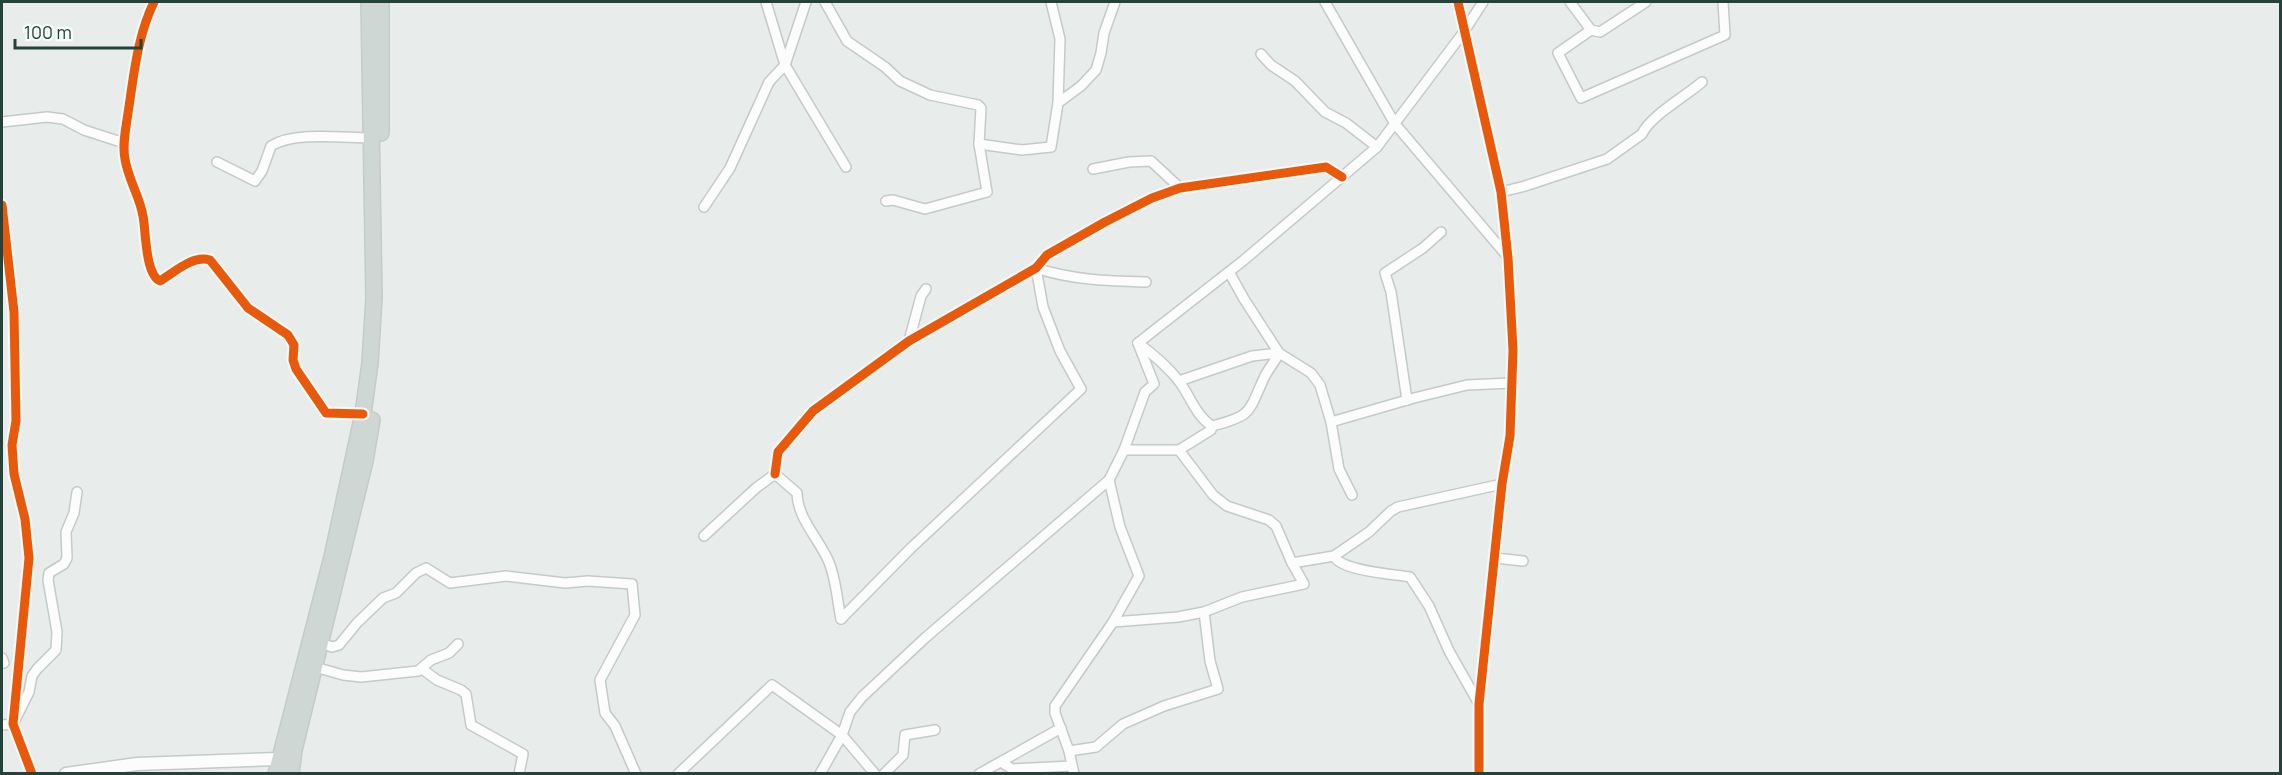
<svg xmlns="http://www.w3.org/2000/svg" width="2282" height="775" viewBox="0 0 2282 775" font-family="Manrope,sans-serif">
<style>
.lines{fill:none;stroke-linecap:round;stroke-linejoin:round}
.minor-casing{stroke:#c5cac8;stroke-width:12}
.tertiary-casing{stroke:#c5cac8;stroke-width:15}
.primary-casing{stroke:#c3ccc9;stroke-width:18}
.minor{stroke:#fcfcfc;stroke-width:9}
.tertiary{stroke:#fcfcfc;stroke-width:12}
.primary{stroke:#cfd7d5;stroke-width:15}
.cycleway-casing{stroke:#f7fbf9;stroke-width:13}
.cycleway{stroke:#e8590c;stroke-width:9}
</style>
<rect width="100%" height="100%" fill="#e8edeb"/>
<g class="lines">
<defs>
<g id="minor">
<path d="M154,2C137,37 134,75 128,113C126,128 122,145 125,159C128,179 140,197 143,216C146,231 145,274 160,281C175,272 192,255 210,260L248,308L288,335L294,345L293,360L296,369L326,413L363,414"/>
<path d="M766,2L785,65L846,167"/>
<path d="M825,2L847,41L885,67L900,81L930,95L978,105L981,108L979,144L987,192L925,209L893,200L886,201"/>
<path d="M1325,2L1395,124L1508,257"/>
<path d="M1458,2L1501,192L1508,258L1513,350L1510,436L1502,484L1479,704V774"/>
<path d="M1570,2L1591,30L1600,32L1646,2"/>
<path d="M1591,30L1558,53L1581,98L1725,35L1723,2"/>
<path d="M1261,54L1271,65L1295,81L1325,112L1346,123L1377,147"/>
<path d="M1058,103L1081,86L1096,70L1101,53L1104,33L1115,2"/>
<path d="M2,122L47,117L63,119L84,130L124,143"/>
<path d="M979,144L1022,150L1051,147L1058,103L1060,39L1051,2"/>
<path d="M217,162L255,181L262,171L271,146C295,131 343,138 371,138"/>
<path d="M1093,169L1129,162L1151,161L1180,188"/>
<path d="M1501,192L1525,186L1607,159L1642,134C1650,116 1686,96 1702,82"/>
<path d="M2,205L14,312L16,421L12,445L14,474L25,519L29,558L13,724L32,774"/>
<path d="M704,207L730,168L769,82L785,65L806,2"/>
<path d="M1036,268C1072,280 1108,281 1146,282"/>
<path d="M1229,272L1244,299L1279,353L1311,373L1320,385L1331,422L1339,469L1352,495"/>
<path d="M909,341L921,296L926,289"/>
<path d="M1138,343L1244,260L1377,147L1463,33L1483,2"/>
<path d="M1138,343C1153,354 1167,366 1179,381C1190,396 1196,416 1212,426"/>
<path d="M1179,381L1252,356L1279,353"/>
<path d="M1407,400L1391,292L1385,273L1423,248L1441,232"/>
<path d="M1331,422L1414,398L1467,385L1512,383"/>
<path d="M1124,450H1179L1211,430L1212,426C1252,416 1248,413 1264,378C1268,369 1275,362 1279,353"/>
<path d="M775,474L778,452L813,411L909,341L1036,268L1047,255L1105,222L1152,198L1180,188L1326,167L1342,177"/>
<path d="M704,536L756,488L775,474L797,493C797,517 818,538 828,560C836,577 837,600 841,619"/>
<path d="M1334,556C1341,571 1393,574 1410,577L1429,606L1449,651L1479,704"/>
<path d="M1495,558L1523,561"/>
<path d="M1292,563L1334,556L1369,532L1391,511L1398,507L1502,484"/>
<path d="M841,619L911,548L1081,389L1060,351L1043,307L1036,268"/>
<path d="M1113,622L1178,617L1204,612L1242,597L1304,584L1292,563L1276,526L1269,520L1227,506L1213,495L1179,450"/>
<path d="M321,643L332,647L339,645L357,623L383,598L396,593L416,573L426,568L450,583L506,576L565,583L588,581L632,584L635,615L600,680L605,713L615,726L636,774"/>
<path d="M2,658L4,663"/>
<path d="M315,667L343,675L361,677L418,671L431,660L449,653L458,644"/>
<path d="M422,669L437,680L461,690L466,694L471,725L523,754L519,774"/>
<path d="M2,725L13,724L29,692L32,676L37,669L56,650L57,632L48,580L49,573L64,564L67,558L66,532L74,513L77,492"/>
<path d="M1069,751L1096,747L1123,724L1164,706L1218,689L1210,661L1204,612"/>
<path d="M1001,762L1012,769L1072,766"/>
<path d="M678,774L772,685L842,735L875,774"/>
<path d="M820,774L842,735L850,712L862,697L925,638L1109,480L1124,450L1145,392L1154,384L1138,343"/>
<path d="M884,774L903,755L905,735L935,730"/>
<path d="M979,774L1061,728"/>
<path d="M1074,774L1069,751L1055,713V706L1113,622L1139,576L1120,527L1109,480"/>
</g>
<path id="tertiary" d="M66,774L137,764L278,759"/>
<g id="primary">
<path d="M381,2V133"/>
<path d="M276,774L332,557L363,414L370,363L374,298L369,2"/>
<path d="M291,774L294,750L365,461L372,420"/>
</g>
</defs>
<use href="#minor" class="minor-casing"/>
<use href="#tertiary" class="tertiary-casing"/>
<use href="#primary" class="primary-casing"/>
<use href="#minor" class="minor"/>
<use href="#tertiary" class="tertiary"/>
<use href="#primary" class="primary"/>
<defs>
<g id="cycleway">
<path d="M154,2C137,37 134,75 128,113C126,128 122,145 125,159C128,179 140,197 143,216C146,231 145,274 160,281C175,272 192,255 210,260L248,308L288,335L294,345L293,360L296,369L326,413L363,414"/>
<path d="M1458,2L1501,192L1508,258L1513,350L1510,436L1502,484L1479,704V774"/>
<path d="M2,205L14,312L16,421L12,445L14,474L25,519L29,558L13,724L32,774"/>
<path d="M775,474L778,452L813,411L909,341L1036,268L1047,255L1105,222L1152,198L1180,188L1326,167L1342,177"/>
</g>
</defs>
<use href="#cycleway" class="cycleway-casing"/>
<use href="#cycleway" class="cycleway"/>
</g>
<rect width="2282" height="775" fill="none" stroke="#24423a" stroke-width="6"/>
<path d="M15 39v9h126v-9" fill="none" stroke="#24423a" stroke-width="3"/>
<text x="24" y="39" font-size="18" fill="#24423a" stroke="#f7fbf9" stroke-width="4.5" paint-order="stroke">100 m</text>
</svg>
